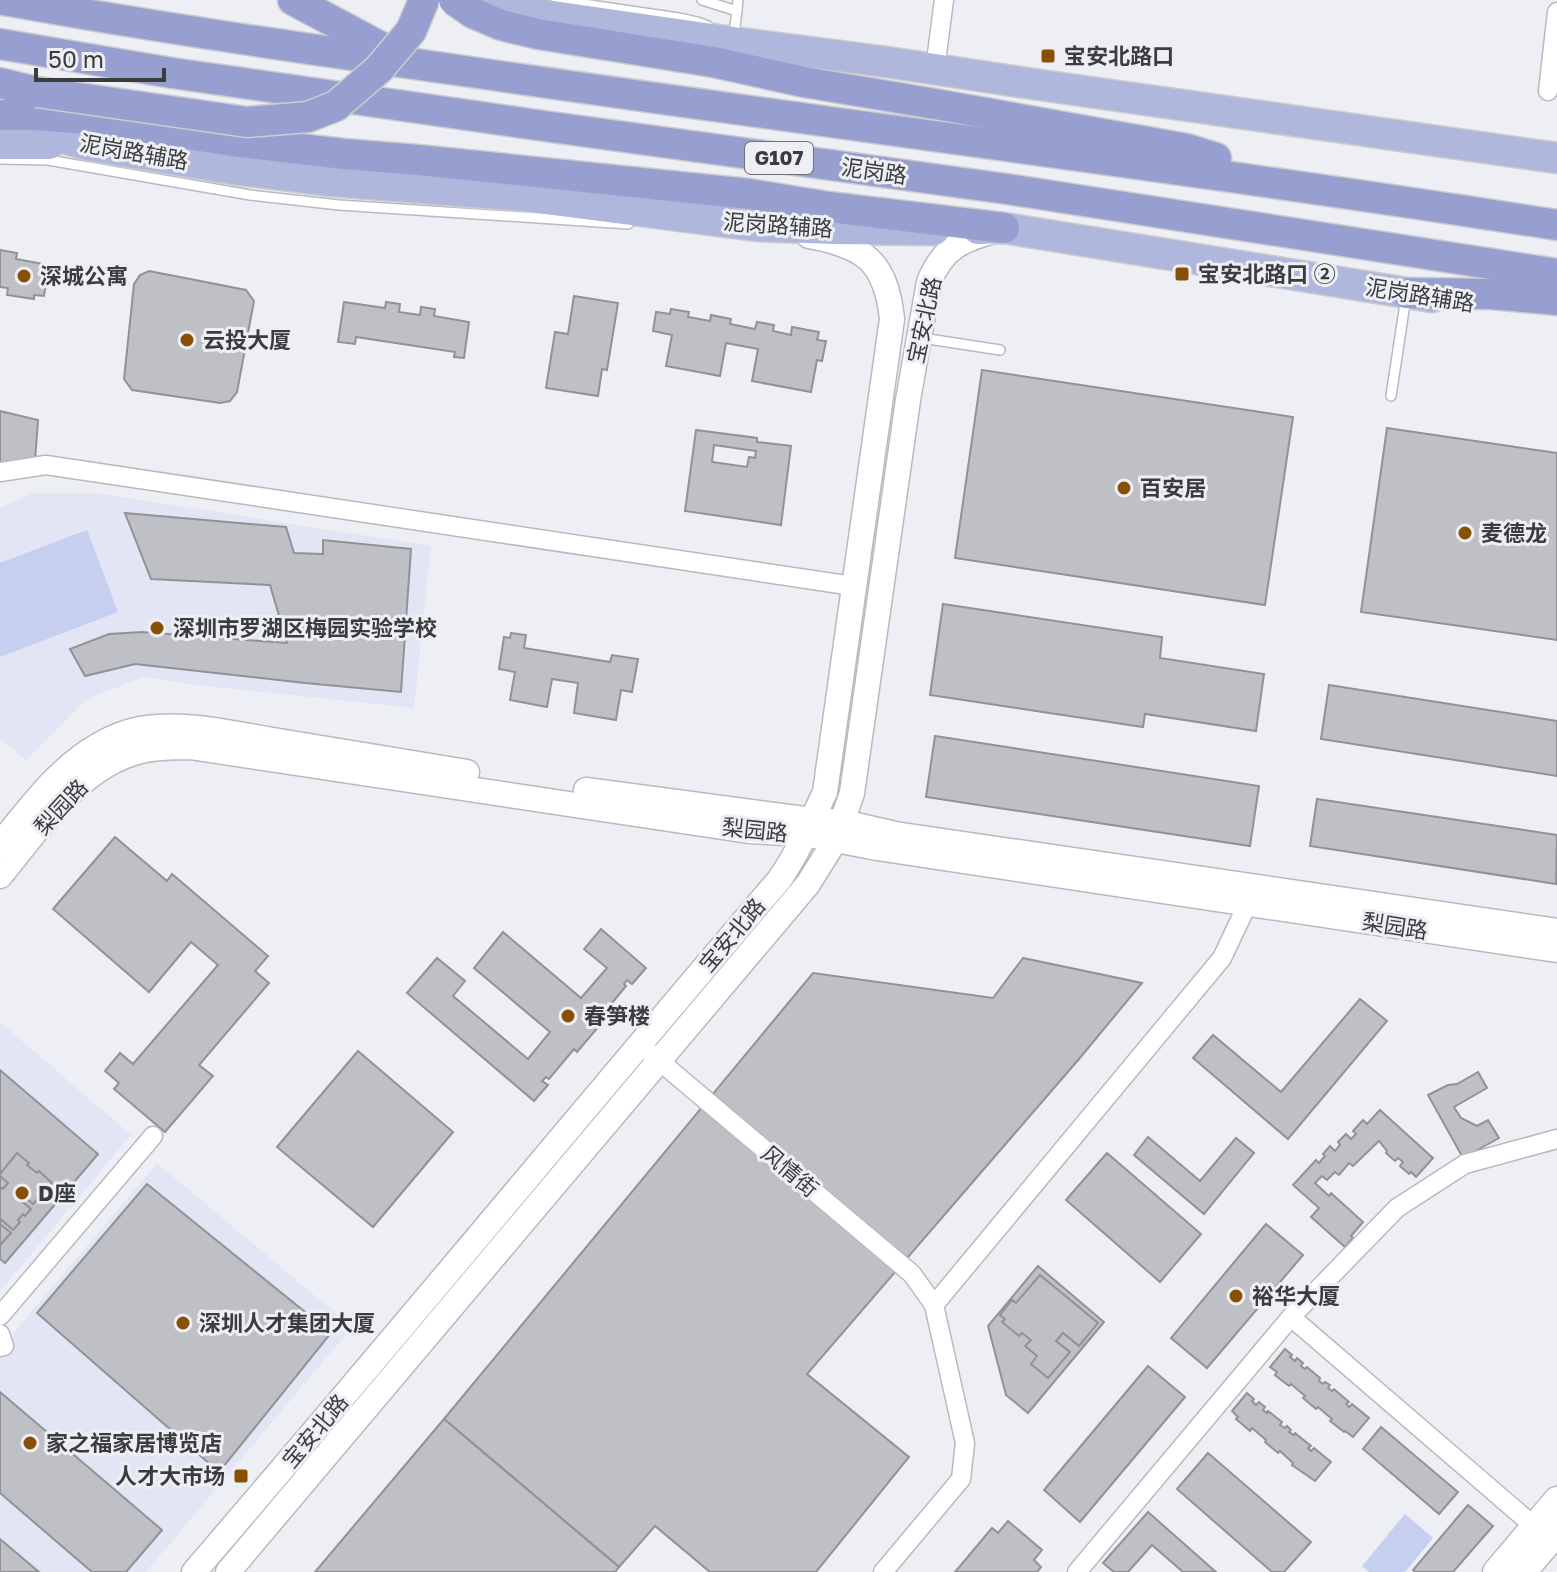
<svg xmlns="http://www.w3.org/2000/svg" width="1557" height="1572" viewBox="0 0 1557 1572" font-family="'Golos Text','Noto Sans SC',sans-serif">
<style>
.built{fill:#e2e5f3}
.green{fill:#c7cff0}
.building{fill:#bec0c5;stroke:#919297;stroke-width:2;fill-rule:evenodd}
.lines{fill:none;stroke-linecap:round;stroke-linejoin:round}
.service-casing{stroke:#b8babf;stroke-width:12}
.minor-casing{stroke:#b8babf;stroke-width:21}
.tertiary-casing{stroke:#b8babf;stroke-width:27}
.secondary-casing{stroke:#b8babf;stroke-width:29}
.primary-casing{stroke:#cccccd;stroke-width:33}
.trunk-casing{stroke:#cccccd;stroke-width:33}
.service{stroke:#fff;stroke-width:9}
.minor{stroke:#fff;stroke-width:18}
.tertiary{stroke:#fff;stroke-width:24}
.secondary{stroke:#fff;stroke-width:26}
.primary{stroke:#b0b7dc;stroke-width:30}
.trunk{stroke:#969fd0;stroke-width:30}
.trunk-bridge-casing{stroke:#cccccd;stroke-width:33;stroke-linecap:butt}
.trunk-bridge{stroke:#969fd0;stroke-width:30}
.poi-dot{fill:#885003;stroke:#edeff5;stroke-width:3}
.labels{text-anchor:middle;stroke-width:6;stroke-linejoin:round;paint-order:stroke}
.shield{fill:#edeff5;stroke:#707275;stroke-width:2}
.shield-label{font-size:20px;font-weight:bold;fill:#3b3c3e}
.poi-label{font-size:22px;font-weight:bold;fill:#3b3c3e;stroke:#edeff5;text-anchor:start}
.street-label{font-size:22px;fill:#3b3c3e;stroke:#edeff5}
</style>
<rect width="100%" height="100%" fill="#edeff5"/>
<g class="built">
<path d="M33,493H97L431,546L414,708L197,685L144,677L86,699L26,760L0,738V508Z"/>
<path d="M0,1022L131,1135L0,1291Z"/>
<path d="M157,1163L352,1327L146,1572H0V1349Z"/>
</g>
<g class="green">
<path d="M87,530L118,612L0,657V563Z"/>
<path d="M1405,1514L1433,1538L1405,1572H1369L1362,1566Z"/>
</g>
<g class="building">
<path d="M0,250L17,253L16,259L49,265L44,296L34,295V299L7,295L8,288L0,287Z"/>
<path d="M149,271L246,290L254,301L237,392L230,401L220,403L132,390L124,379L134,284L140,275Z"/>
<path d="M574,296L618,303L607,370L602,369L598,396L546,388L555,332L568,334Z"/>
<path d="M344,302L385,308L386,302L400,304L399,312L420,315L421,307L435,309L434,316L469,322L464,358L454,357L455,352L356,337L355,344L338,342Z"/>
<path d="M671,309L689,312L688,317L710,321L711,315L731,319L730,324L755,329L757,322L774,325L773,331L791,335L792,327L819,332L817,340L826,341L822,361L817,360L811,392L752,381L758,349L726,343L720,376L666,366L672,335L653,331L656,312L670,314Z"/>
<path d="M982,370L1293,417L1265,605L955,558Z"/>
<path d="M0,411L38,420L35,461L0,465Z"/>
<path d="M1387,428L1557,453V640L1361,612Z"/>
<path d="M696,430L757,438V442L791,446L781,525L685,511ZM714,445L756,451L755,458L749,457L747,467L712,462Z"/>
<path d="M125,513L286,527L294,553L323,554V540L411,549L401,692L305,683L135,664L85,676L70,649L109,634L142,632L287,643L270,585L151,579Z"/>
<path d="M943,604L1162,637L1160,658L1264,674L1256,731L1145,714L1143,727L930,695Z"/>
<path d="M511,633L526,635L524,648L610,662L612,655L638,659L632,692L621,690L616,720L574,713L578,683L552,679L547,707L510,700L515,672L499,669L504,637L510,638Z"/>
<path d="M1329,685L1557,721V776L1321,739Z"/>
<path d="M935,736L1259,786L1250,846L926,797Z"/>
<path d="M1317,799L1557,835L1556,884L1310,846Z"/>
<path d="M115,837L167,881L172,874L268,956L255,971L269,983L199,1065L213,1076L165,1132L114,1089L119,1083L105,1071L120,1053L133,1064L218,965L191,942L149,992L53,909Z"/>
<path d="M601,929L646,968L632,984L627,980L624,984L626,986L602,1015L606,1018L577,1052L574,1049L549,1079L546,1077L542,1081L548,1085L534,1101L407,993L437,958L465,981L453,996L528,1059L550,1032L474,968L503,932L581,998L607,968L584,949Z"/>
<path d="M1023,958L1142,983L1079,1059L807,1374L909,1457L816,1572H710L655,1526L619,1567L444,1419L813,973L993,998Z"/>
<path d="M1360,999L1387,1021L1288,1139L1193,1058L1213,1035L1281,1092Z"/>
<path d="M358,1051L453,1132L373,1227L277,1147Z"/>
<path d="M0,1070L98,1154L5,1263L0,1259Z"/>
<path d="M1478,1072L1487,1088L1454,1107L1461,1118L1477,1126L1488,1120L1499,1138L1463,1158L1428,1095L1448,1085L1457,1084Z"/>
<path d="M1380,1110L1433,1158L1416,1177L1411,1172L1409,1174L1400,1166L1403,1162L1398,1158L1395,1161L1386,1153L1387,1151L1379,1141L1353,1166L1349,1163L1339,1175L1335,1172L1327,1180L1322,1176L1315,1183L1329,1196L1331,1193L1363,1222L1351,1236L1353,1238L1345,1247L1311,1217L1319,1208L1293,1185L1316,1160L1319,1163L1325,1156L1323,1154L1330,1146L1335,1151L1340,1145L1338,1142L1346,1134L1351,1139L1356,1134L1353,1131L1363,1120L1367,1124Z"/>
<path d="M1148,1137L1200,1181L1236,1138L1254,1153L1204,1214L1134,1155Z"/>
<path d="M17,1153L29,1163L27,1165L37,1173L39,1171L52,1183L33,1204L24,1196L20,1200L31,1209L25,1216L23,1214L18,1220L20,1222L13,1230L2,1220L0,1223V1187L3,1189L8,1183L0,1176V1174Z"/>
<path d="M1107,1153L1201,1234L1160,1282L1066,1200Z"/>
<path d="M147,1184L331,1333L219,1472L37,1313Z"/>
<path d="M0,1224L11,1233L0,1245Z"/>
<path d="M1266,1224L1303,1255L1207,1368L1171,1338Z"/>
<path d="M1038,1266L1104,1322L1028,1413L1006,1395L988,1326Z"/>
<path d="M1040,1275L1098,1323L1079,1346L1063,1333L1056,1341L1070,1352L1048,1378L1031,1364L1037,1356L1025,1346L1031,1340L1022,1333L1019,1336L1002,1322L1005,1319L1000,1315L1012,1300L1016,1303Z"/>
<path d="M1285,1349L1292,1355L1290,1357L1295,1361L1297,1358L1303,1363L1301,1366L1305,1369L1307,1367L1320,1378L1319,1381L1323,1384L1325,1382L1330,1385L1328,1388L1332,1391L1334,1389L1349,1402L1346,1404L1349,1407L1352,1404L1369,1418L1353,1437L1345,1431L1344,1432L1330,1421L1332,1419L1318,1407L1316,1409L1303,1398L1305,1396L1291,1384L1289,1386L1275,1375L1277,1372L1270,1367Z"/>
<path d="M1148,1366L1185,1397L1080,1522L1044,1490Z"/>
<path d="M0,1392L162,1530L126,1572H92L0,1493Z"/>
<path d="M1247,1393L1254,1399L1252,1401L1256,1405L1259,1402L1265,1407L1263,1410L1267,1413L1268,1411L1282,1422L1280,1425L1285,1428L1287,1426L1291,1430L1289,1432L1294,1435L1295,1433L1311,1446L1308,1448L1311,1451L1314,1448L1331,1462L1315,1481L1292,1465L1293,1463L1280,1451L1278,1453L1265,1442L1266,1440L1252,1428L1250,1431L1236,1419L1238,1417L1232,1411Z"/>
<path d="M444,1419L619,1567L615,1572H315Z"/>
<path d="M1381,1427L1458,1492L1439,1514L1363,1449Z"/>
<path d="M1208,1453L1311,1542L1284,1572H1272L1177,1489Z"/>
<path d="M1468,1505L1493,1526L1453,1572H1416L1413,1570Z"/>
<path d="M1148,1512L1216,1572H1183L1152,1545L1128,1572H1114L1103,1563Z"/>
<path d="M1008,1521L1042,1550L1034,1560L1041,1567L1037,1572H955L992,1528L998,1533Z"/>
<path d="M0,1539L39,1572H0Z"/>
</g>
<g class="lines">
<defs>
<g id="service">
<path d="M556,0L679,18L697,22L708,26"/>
<path d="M702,0L737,11"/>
<path d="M734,36L738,0"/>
<path d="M0,159L48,160L250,195L339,205L628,224"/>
<path d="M922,338L1000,350"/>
<path d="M1391,396L1406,297"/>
</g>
<g id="minor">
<path d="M935,69L944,0"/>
<path d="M1548,91L1557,12"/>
<path d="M0,472L46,465L853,586"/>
<path d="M650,1053L912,1274L934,1305"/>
<path d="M0,1316L153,1136"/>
<path d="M1291,1317L1542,1533"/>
<path d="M0,1334L4,1346L0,1347"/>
<path d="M883,1572L961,1479L965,1443L934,1305L1222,958L1248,903L1249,892"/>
<path d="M1077,1572L1291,1317L1397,1208L1465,1164L1557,1139"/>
</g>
<g id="tertiary">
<path d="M586,790L812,820L843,822L895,834L1557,931"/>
<path d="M0,844C30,808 58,768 99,745C116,735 137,728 157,727C195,724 235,734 273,740C337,751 402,761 467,772"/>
<path d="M0,876C38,830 80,765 141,751C157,747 174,747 190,747L749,831L805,834L877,848L1557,950"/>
<path d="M194,1572C391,1343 583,1110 779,880C798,853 811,822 825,792L892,319C886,261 864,246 809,236"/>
<path d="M228,1572L808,884L836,839L852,793L908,400L929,282C943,247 963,239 998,230"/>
</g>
<g id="secondary">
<path d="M1496,1572L1557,1500"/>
<path d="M1523,1572L1557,1532"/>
</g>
<g id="primary">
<path d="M462,3L733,42L887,62L1026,83L1557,158"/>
<path d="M0,120L91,146L232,169L331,181L524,196L757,226L834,229L934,230"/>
<path d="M0,144H49"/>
<path d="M978,229L1004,228L1432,297"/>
</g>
<g id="trunk">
<path d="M4,0C159,28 315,50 471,72C833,124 1196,169 1557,225"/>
<path d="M293,0L392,53"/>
<path d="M473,13L501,25L538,34L713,62L804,82L935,104L1187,149L1216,158"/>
<path d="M0,44L172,73L544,126L1007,189L1557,274"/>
<path d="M0,83L37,92"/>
<path d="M0,115H34L90,119L232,141L344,154L418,160L749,194L829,207L1004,228"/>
<path d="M1407,293L1491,294L1557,300"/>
</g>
</defs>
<use href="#service" class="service-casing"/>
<use href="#minor" class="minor-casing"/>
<use href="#tertiary" class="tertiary-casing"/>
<use href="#secondary" class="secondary-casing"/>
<use href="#primary" class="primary-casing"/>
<use href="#trunk" class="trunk-casing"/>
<use href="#service" class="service"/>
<use href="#minor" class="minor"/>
<use href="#tertiary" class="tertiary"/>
<use href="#secondary" class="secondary"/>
<use href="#primary" class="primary"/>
<use href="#trunk" class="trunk"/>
<defs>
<g id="trunk-bridge">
<path d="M454,0L473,13"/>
<path d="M37,92L247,122L308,117L336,106L379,69L411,31L424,0"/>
</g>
</defs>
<use href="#trunk-bridge" class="trunk-bridge-casing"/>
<use href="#trunk-bridge" class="trunk-bridge"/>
</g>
<g class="poi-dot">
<rect x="1040" y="48" width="16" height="16" rx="4"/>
<rect x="1174" y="266" width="16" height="16" rx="4"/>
<circle cx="24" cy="276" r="8"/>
<circle cx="187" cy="340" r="8"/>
<circle cx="1124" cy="488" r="8"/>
<circle cx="1465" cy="533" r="8"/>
<circle cx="157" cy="628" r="8"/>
<circle cx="568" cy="1016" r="8"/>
<circle cx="22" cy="1193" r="8"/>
<circle cx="1236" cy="1296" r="8"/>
<circle cx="183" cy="1323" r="8"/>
<circle cx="30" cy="1443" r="8"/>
<rect x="233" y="1468" width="16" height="16" rx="4"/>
</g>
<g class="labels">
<rect class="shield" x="745" y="142" width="68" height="32" rx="6"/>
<g class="shield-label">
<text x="779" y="165">G107</text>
</g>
<g class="poi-label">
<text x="1064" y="64">宝安北路口</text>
<text x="1198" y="282">宝安北路口 ②</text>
<text x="40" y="284">深城公寓</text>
<text x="203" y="348">云投大厦</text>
<text x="1140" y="496">百安居</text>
<text x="1481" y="541">麦德龙</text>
<text x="173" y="636">深圳市罗湖区梅园实验学校</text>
<text x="584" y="1024">春笋楼</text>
<text x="38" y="1201">D座</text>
<text x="1252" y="1304">裕华大厦</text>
<text x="199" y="1331">深圳人才集团大厦</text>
<text x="46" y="1451">家之福家居博览店</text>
<text x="225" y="1484" text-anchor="end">人才大市场</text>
</g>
<g class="street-label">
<text transform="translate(134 152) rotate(10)" y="8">泥岗路辅路</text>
<text transform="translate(874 171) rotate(8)" y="8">泥岗路</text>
<text transform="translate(778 225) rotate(4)" y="8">泥岗路辅路</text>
<text transform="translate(1420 295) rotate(9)" y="8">泥岗路辅路</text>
<text transform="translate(924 320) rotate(-78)" y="8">宝安北路</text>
<text transform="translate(61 807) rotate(-47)" y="8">梨园路</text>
<text transform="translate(755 830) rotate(6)" y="8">梨园路</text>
<text transform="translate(1395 926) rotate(9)" y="8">梨园路</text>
<text transform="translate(732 935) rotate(-50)" y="8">宝安北路</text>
<text transform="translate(790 1171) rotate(40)" y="8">风情街</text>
<text transform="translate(315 1431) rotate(-50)" y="8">宝安北路</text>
</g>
</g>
<path d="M36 68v12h128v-12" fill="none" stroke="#3b3c3e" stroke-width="4"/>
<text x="48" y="68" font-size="24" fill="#3b3c3e" stroke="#edeff5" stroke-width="6" paint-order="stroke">50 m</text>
</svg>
